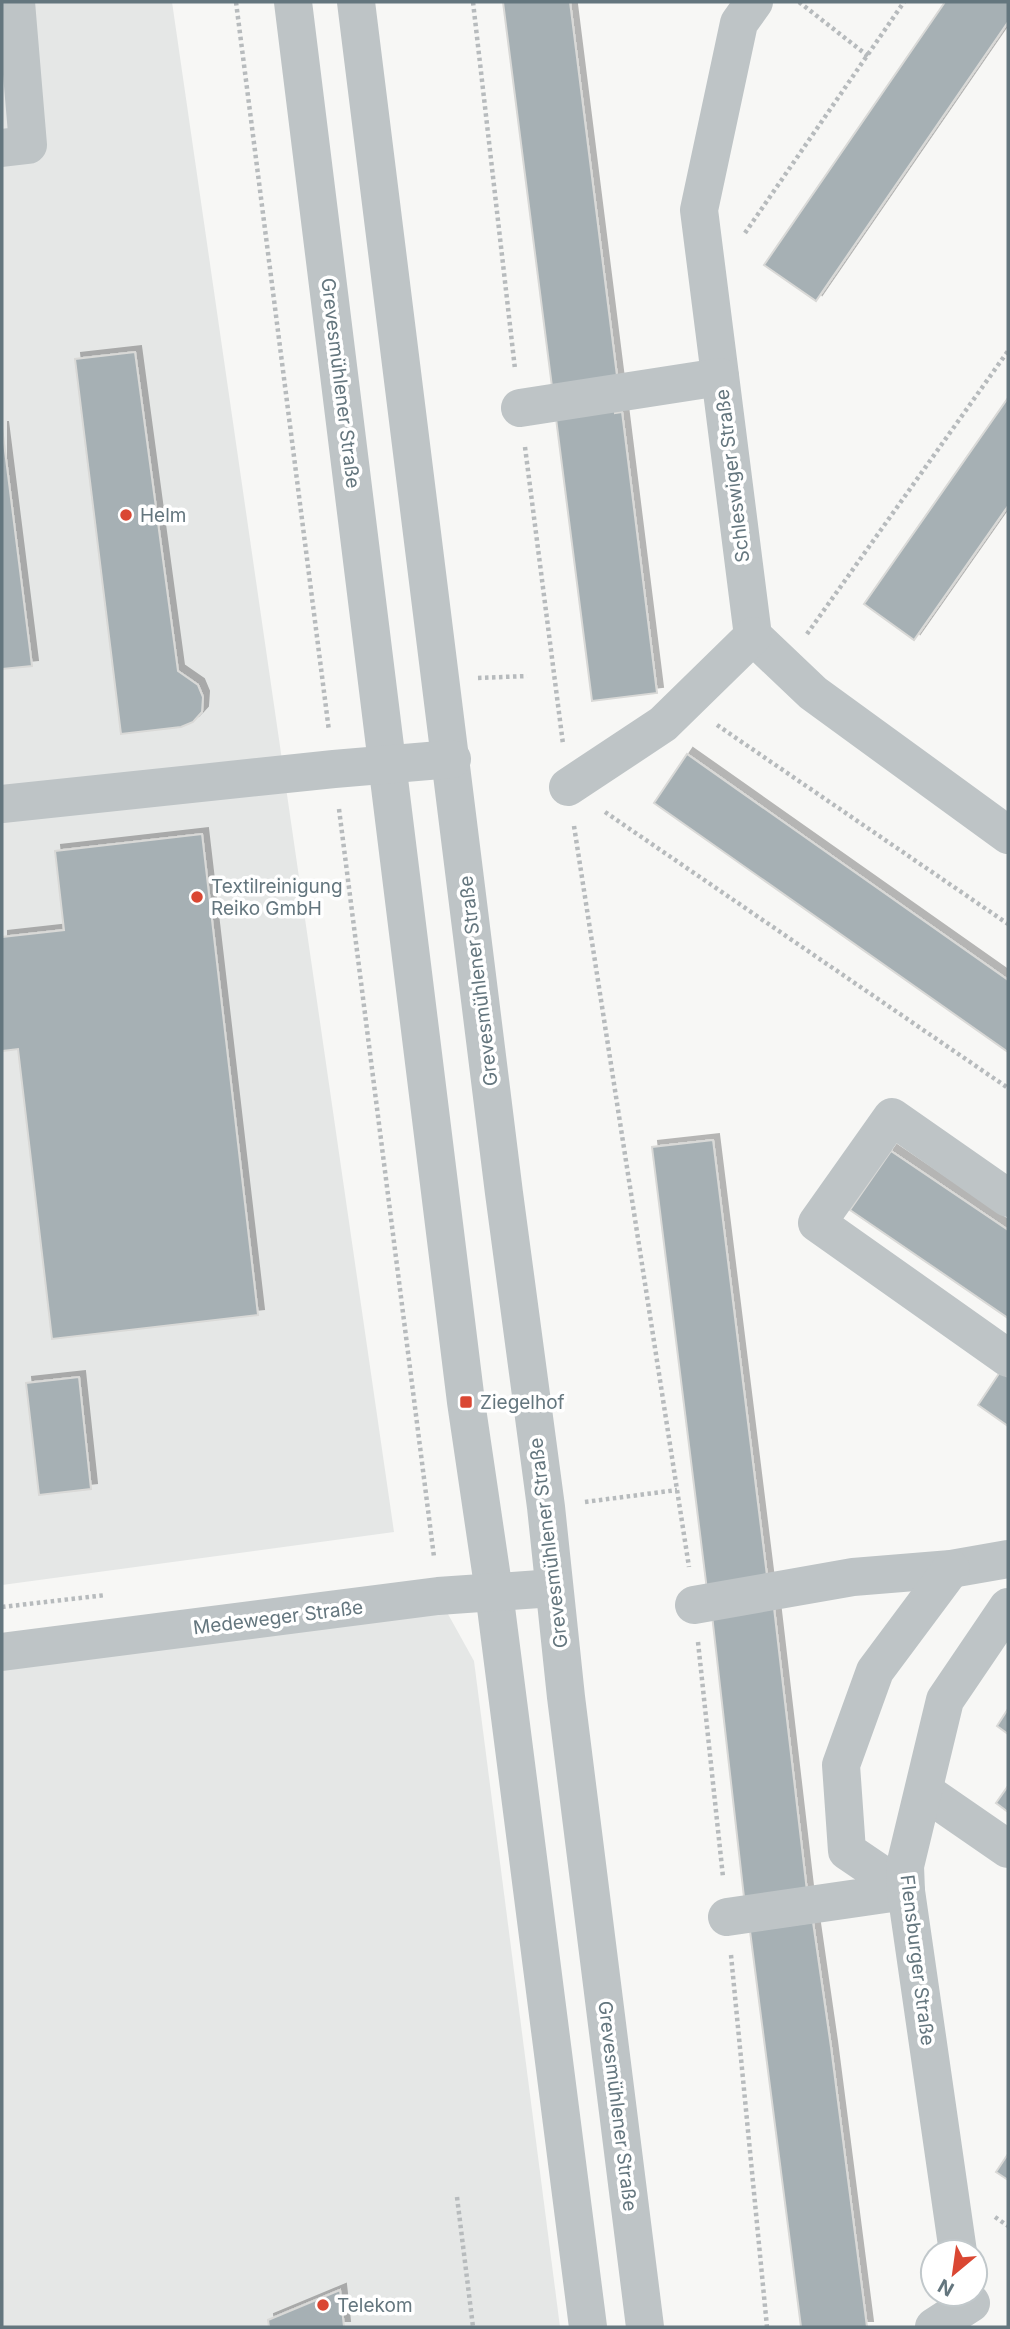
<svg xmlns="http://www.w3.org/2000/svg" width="1010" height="2329" viewBox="0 0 1010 2329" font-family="Inter,sans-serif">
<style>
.built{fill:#e5e7e6}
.building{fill:#a6b0b4;stroke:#d9d9d7;stroke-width:2;filter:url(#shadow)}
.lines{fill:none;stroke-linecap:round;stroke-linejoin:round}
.path{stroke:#b7bbbd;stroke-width:4.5;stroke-dasharray:3.5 3.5;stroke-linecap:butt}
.minor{stroke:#bec4c6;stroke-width:38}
.poi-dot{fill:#da4733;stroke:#fff;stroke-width:2.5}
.labels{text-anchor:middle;stroke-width:7;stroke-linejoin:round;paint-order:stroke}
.street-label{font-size:19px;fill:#64767e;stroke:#fff}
.poi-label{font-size:19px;fill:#64767e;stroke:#fff;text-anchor:start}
</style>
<defs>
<filter id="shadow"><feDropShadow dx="6" dy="-6" stdDeviation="0" flood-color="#0004"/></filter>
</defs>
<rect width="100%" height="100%" fill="#f7f7f5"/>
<g class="built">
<path d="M2,2H172L394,1532L2,1585Z"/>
<path d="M438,1596L474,1661L560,2327H2V1652Z"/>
</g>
<g class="building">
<path d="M503,2H570L618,384L612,385L615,413L622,412L657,693L592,701Z"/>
<path d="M945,2H1008V22L816,301L764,265Z"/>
<path d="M135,352L178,671L198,685L203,697L202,712L193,722L181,727L121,734L75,359Z"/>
<path d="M1008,398V506L914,640L864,604Z"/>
<path d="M2,427L32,666L2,669Z"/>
<path d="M687,754L1008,980V1052L654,803Z"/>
<path d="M202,834L258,1315L52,1339L18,1049L2,1051V937L64,930L55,851Z"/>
<path d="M713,1140L768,1584L707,1590L652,1147Z"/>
<path d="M891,1151L1008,1230V1318L850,1210Z"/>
<path d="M1000,1372L1008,1377V1426L978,1405Z"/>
<path d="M79,1377L91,1489L39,1495L26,1383Z"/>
<path d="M774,1608L808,1900L745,1906L712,1615Z"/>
<path d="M1008,1709V1734L997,1726Z"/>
<path d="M1008,1786V1812L996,1803Z"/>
<path d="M813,1922L831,2047L867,2327H801L750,1931Z"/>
<path d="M1008,2154V2180L996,2172Z"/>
<path d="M340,2290L344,2327H269L268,2320Z"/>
</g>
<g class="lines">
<g class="path">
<path d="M236,2L329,731"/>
<path d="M473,2L515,369"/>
<path d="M799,2L868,56"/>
<path d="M745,233L904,2"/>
<path d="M525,447L563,744"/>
<path d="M807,634L1008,351"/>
<path d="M478,678L527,676"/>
<path d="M717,725L1008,924"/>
<path d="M339,809L434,1557"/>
<path d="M605,812L1008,1088"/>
<path d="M574,826L689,1567"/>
<path d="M585,1502L677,1490"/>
<path d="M2,1607L106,1595"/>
<path d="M698,1642L723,1877"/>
<path d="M731,1955L767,2327"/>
<path d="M457,2197L473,2327"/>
<path d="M995,2217L1008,2226"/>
</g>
<g class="minor">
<path d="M293,2L466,1402L494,1592L588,2327"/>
<path d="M356,2L504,1193L546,1507L566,1697L645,2327"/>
<path d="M754,2L739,23L699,210L753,636L813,693L1008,835"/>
<path d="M2,148L28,145L16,2"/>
<path d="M520,408L720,377"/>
<path d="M568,787L663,724L753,636"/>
<path d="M2,804L334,769L452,759"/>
<path d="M1008,1198L892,1117L817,1223L1008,1358"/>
<path d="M694,1605L853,1577L951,1569L1008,1559"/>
<path d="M2,1652L438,1596L554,1588"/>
<path d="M924,1791L1008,1849"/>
<path d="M727,1917L906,1891L847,1851L841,1765L875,1671L951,1569"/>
<path d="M958,2252L906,1891L905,1866L945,1700L1008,1607"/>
<path d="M934,2327L971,2303"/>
</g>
</g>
<g class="poi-dot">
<circle cx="126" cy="515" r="7"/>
<circle cx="197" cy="897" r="7"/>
<rect x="459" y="1395" width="14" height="14" rx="3.5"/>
<circle cx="323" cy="2305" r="7"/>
</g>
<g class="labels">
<g class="street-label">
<text transform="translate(341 383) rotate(83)" y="7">Grevesmühlener Straße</text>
<text transform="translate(732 476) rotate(-97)" y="7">Schleswiger Straße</text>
<text transform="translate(478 981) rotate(-97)" y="7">Grevesmühlener Straße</text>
<text transform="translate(548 1543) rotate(-97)" y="7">Grevesmühlener Straße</text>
<text transform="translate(278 1617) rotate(-7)" y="7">Medeweger Straße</text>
<text transform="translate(918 1960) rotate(83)" y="7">Flensburger Straße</text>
<text transform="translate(618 2106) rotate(83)" y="7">Grevesmühlener Straße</text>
</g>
<g class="poi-label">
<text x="140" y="522">Helm</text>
<text x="211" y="893">Textilreinigung<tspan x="211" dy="22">Reiko GmbH</tspan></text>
<text x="480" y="1409">Ziegelhof</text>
<text x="337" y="2312">Telekom</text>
</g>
</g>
<rect width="1010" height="2329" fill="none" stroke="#64767e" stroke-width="7"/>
<g transform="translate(954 2273) rotate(209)"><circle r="33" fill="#ffffff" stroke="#c1c8cb" stroke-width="2"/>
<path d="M0-5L12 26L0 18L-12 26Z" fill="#da4733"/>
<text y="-10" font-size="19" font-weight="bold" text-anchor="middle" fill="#64767e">N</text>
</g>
</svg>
